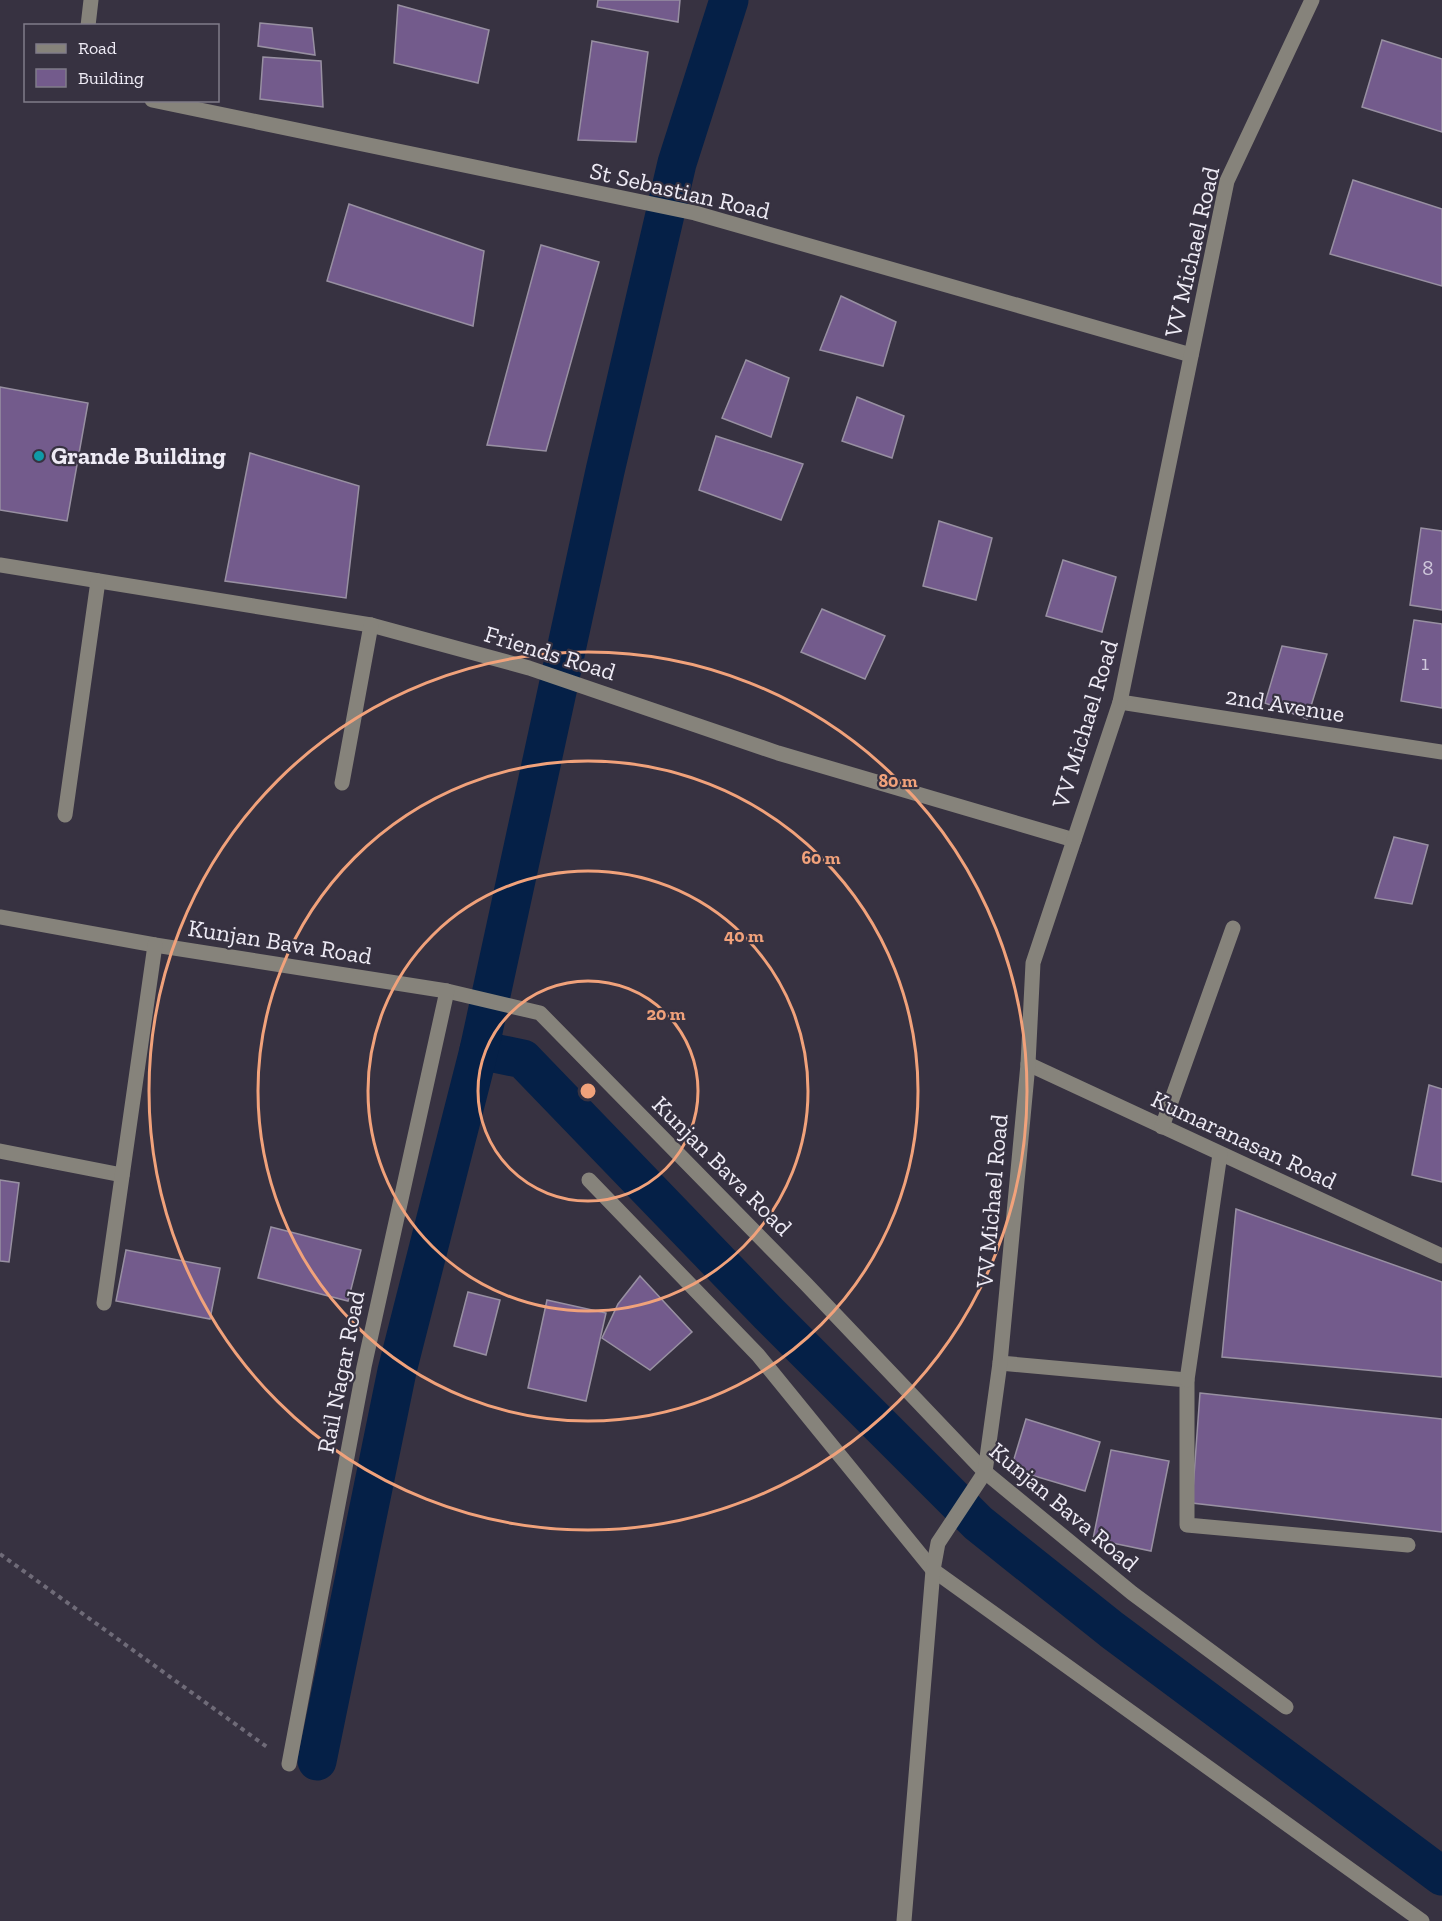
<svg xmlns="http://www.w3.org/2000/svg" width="1442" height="1921" viewBox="0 0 1442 1921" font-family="'Zilla Slab',serif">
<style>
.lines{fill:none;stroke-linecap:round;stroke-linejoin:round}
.canal{stroke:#052047;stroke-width:39}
.building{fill:#735b8c;stroke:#9890a2;stroke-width:1.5}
.path{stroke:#6f6b78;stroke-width:4;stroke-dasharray:4.5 4.5;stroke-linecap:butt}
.minor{stroke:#86837b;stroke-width:15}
.ring{fill:none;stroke:#f1a27b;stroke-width:3}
.culture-dot{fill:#0f9aa8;stroke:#373241;stroke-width:2}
.labels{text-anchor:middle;stroke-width:4.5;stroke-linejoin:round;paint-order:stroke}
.number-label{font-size:21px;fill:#cfc7db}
.street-label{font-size:24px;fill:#eeebf5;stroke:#373241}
.poi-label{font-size:24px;font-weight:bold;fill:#eeebf5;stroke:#373241;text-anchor:start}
.centre{fill:#f1a27b;stroke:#373241;stroke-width:3}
.ring-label{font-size:18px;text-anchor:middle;font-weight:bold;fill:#f1a27b;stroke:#373241;stroke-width:4.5;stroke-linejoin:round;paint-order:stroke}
</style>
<rect width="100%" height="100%" fill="#373241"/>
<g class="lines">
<g class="canal">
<path d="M479,1050L523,1059L769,1314L978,1523L1112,1630L1442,1876"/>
<path d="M317,1761L397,1371L479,1050L605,471L677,163L729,0"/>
</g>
</g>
<g class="building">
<path d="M598,0H680L678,22L597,7Z"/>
<path d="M398,5L489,30L478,83L394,63Z"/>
<path d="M260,23L312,28L315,55L258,46Z"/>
<path d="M1382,40L1442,59V132L1362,107Z"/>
<path d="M592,41L648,52L636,142L578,140Z"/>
<path d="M263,57L321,61L323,107L260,99Z"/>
<path d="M1353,180L1442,209V286L1330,254Z"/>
<path d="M349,204L484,251L473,326L327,281Z"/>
<path d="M541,245L599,262L546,451L487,445Z"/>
<path d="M841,296L896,322L883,366L820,350Z"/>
<path d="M746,360L789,378L771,437L722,418Z"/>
<path d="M0,387L88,403L67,521L0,510Z"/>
<path d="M857,397L904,416L892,458L842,441Z"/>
<path d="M716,436L803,464L781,520L699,490Z"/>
<path d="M250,453L359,486L346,598L225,581Z"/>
<path d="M939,521L992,538L976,600L923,586Z"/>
<path d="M1421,528L1442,531V610L1410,605Z"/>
<path d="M1063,560L1116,577L1102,632L1046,616Z"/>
<path d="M822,609L885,636L865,679L801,652Z"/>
<path d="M1414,620L1442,624V708L1401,701Z"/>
<path d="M1282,646L1327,654L1307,719L1265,703Z"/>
<path d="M1394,837L1428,845L1412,904L1375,898Z"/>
<path d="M1429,1085L1442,1089V1182L1412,1175Z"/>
<path d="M0,1180L19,1183L9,1262L0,1261Z"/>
<path d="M1236,1209L1442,1282V1377L1222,1357Z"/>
<path d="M271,1227L361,1250L348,1301L258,1278Z"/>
<path d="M126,1250L220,1268L210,1319L116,1301Z"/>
<path d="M640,1276L692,1332L650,1370L602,1338L618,1304Z"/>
<path d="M468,1292L500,1300L486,1355L454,1346Z"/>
<path d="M547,1300L606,1313L586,1401L528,1388Z"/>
<path d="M1200,1393L1442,1419V1532L1192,1503Z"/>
<path d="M1026,1419L1100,1442L1085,1491L1011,1469Z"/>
<path d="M1111,1450L1169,1461L1151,1551L1093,1539Z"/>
</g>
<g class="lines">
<path class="path" d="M0,1554L267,1747"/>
<g class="minor">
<path d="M88,26L91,0"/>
<path d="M152,100L695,213L1191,355"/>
<path d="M0,565L371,625L529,668L778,753L1074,840"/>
<path d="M1120,702L1442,752"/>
<path d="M342,783L371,625"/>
<path d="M65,815L98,581"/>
<path d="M0,917L155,945L447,991L540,1013L806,1284L985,1472L1132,1593L1286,1707"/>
<path d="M1028,1064L1442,1256"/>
<path d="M1162,1127L1233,928"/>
<path d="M0,1151L122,1175"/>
<path d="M589,1180L758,1355L933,1570L1422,1921"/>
<path d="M104,1303L155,945"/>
<path d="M1000,1363L1187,1380V1525L1408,1545"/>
<path d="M1187,1380L1220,1154"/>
<path d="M289,1764L364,1367L447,991"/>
<path d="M904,1921L933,1570L938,1543L985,1472L1000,1363L1028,1064L1033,963L1120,702L1227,181L1312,0"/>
</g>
</g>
<g class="ring">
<circle cx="588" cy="1091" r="110"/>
<circle cx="588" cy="1091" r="220"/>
<circle cx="588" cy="1091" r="330"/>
<circle cx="588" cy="1091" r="439"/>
</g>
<circle class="culture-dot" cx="39" cy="456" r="6"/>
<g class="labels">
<g class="number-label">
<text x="1428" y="575">8</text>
<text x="1425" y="670">1</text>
</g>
<g class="street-label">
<text transform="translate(680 191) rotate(13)" y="8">St Sebastian Road</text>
<text transform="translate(1192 252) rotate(-77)" y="8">VV Michael Road</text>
<text transform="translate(550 653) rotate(17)" y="8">Friends Road</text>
<text transform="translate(1285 705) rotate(9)" y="8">2nd Avenue</text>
<text transform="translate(1085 724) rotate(-73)" y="8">VV Michael Road</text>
<text transform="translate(280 942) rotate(9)" y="8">Kunjan Bava Road</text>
<text transform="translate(1244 1140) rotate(25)" y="8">Kumaranasan Road</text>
<text transform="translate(722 1166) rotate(45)" y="8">Kunjan Bava Road</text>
<text transform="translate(992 1201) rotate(-85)" y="8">VV Michael Road</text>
<text transform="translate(341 1372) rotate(-79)" y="8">Rail Nagar Road</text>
<text transform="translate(1064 1507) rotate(40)" y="8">Kunjan Bava Road</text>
</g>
<g class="poi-label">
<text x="51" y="464">Grande Building</text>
</g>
</g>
<circle cx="588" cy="1091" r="9" class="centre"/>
<g class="ring-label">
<text x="898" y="787">80 m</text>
<text x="821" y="864">60 m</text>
<text x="744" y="942">40 m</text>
<text x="666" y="1020">20 m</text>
</g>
<rect x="24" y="24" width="195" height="78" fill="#373241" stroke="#807c89" stroke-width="1.5"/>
<rect x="36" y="44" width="30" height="9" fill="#86837b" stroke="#807c89" stroke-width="1.5"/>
<text x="78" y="54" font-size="18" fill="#eeebf5">Road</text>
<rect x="36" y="69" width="30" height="18" fill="#735b8c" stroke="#807c89" stroke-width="1.5"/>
<text x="78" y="84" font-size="18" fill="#eeebf5">Building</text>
</svg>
